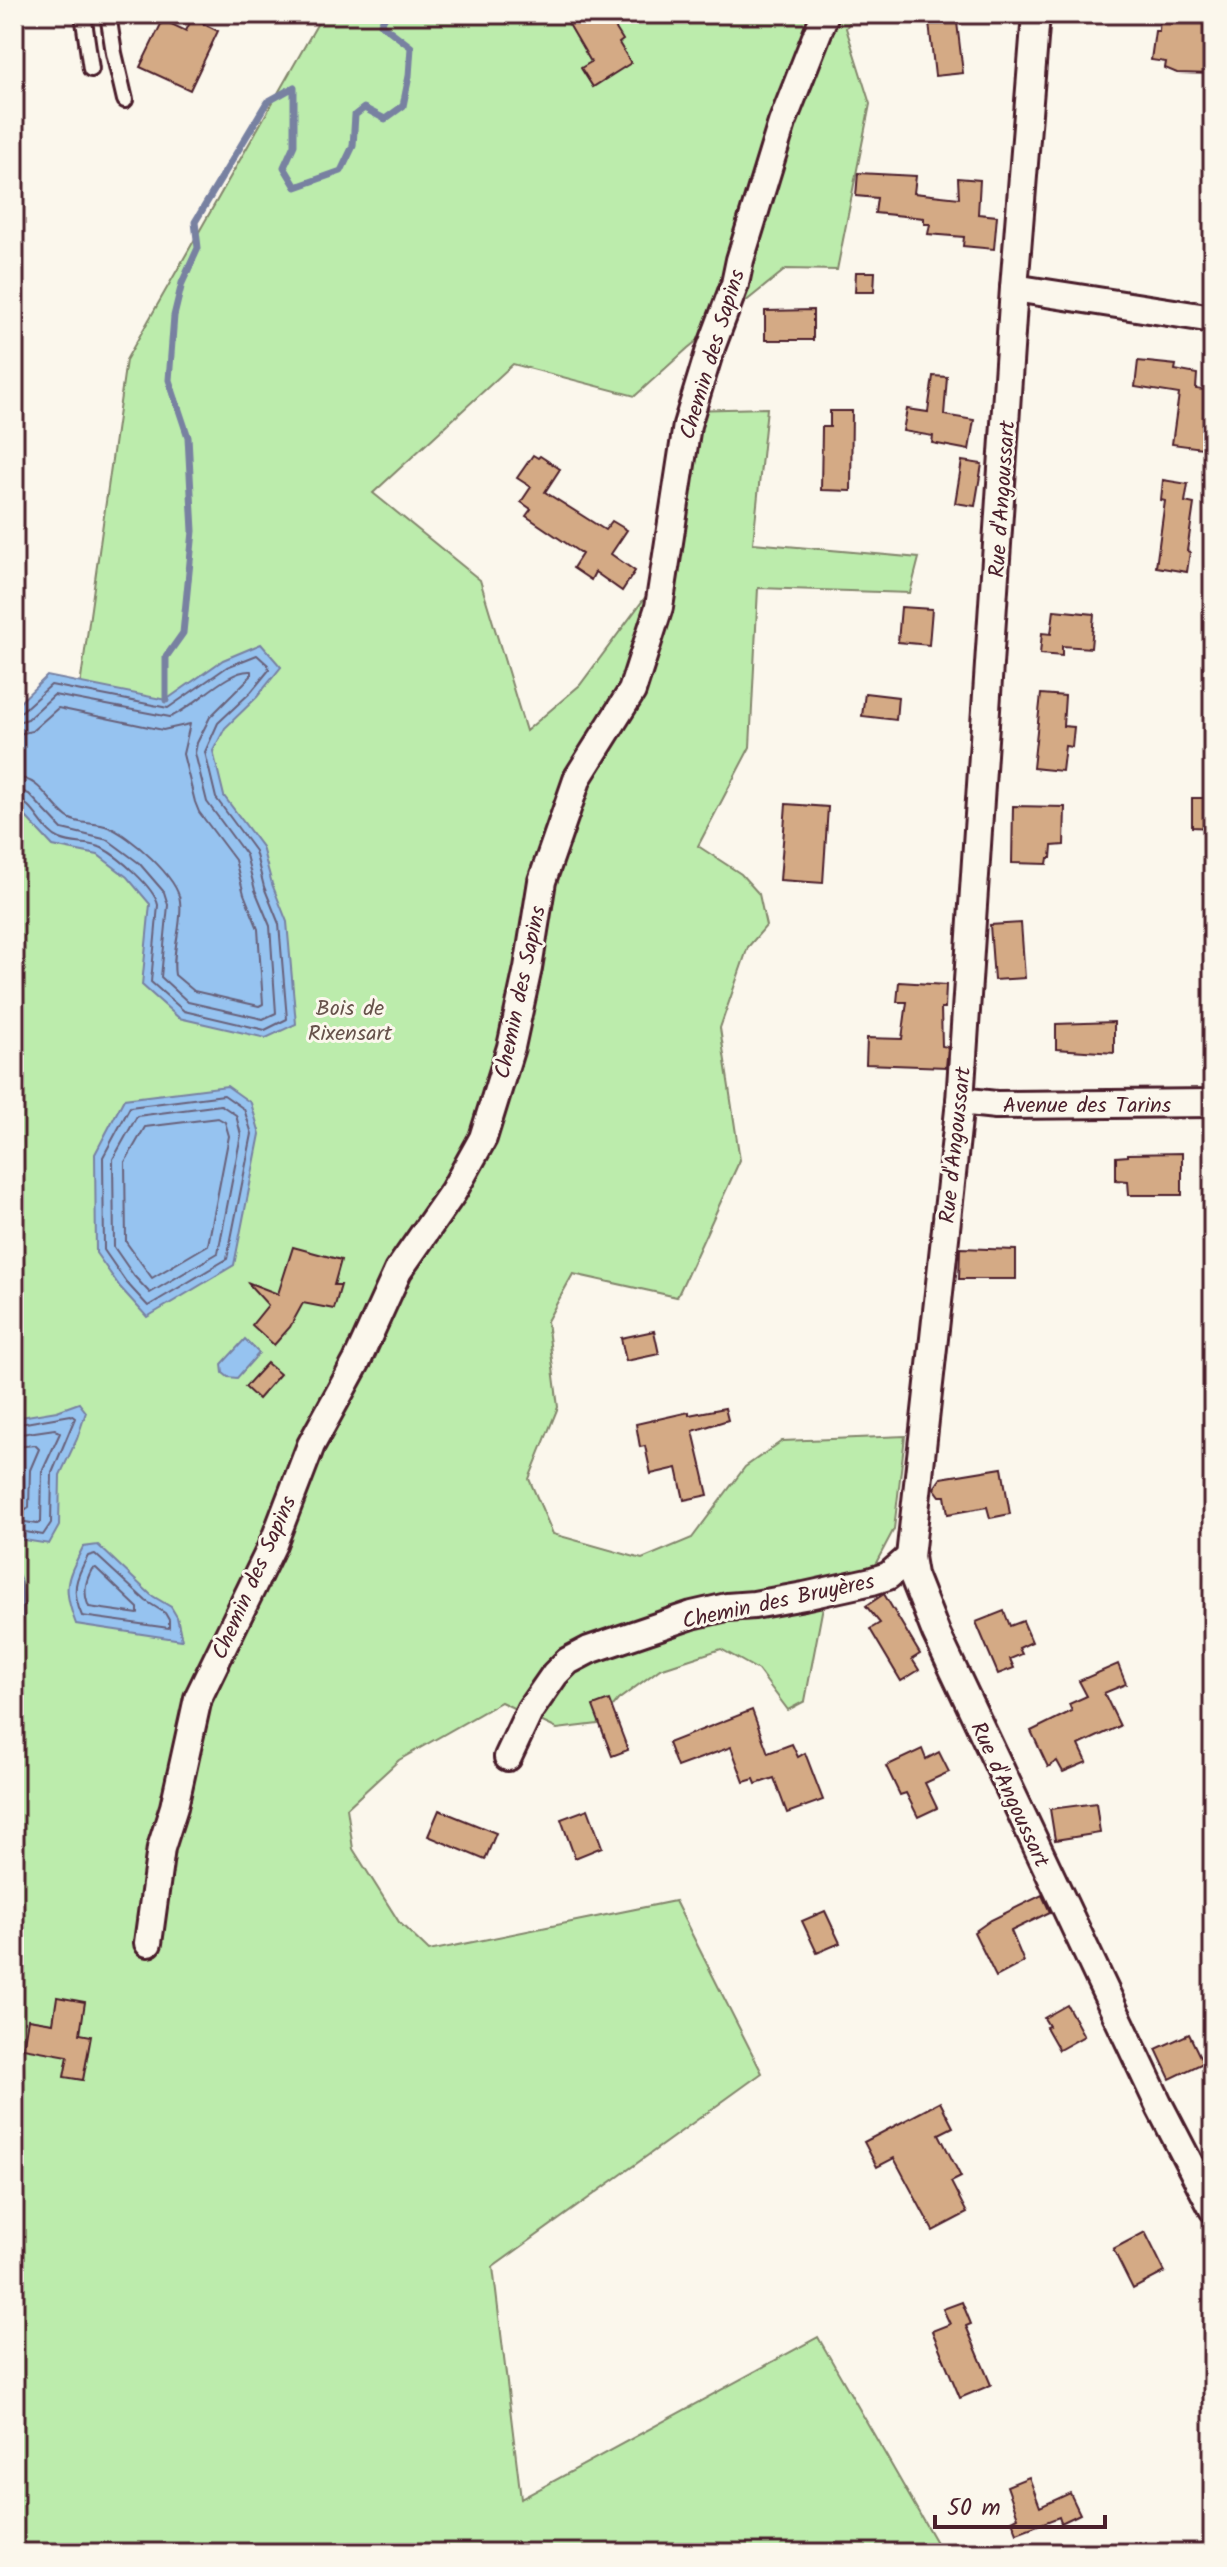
<svg xmlns="http://www.w3.org/2000/svg" width="1227" height="2567" viewBox="0 0 1227 2567" font-family="Kalam,sans-serif">
<style>
.green{fill:#bcecac;stroke:#83866c;stroke-width:2}
.water{fill:#96c3f0;stroke:#7881a1;stroke-width:2}
.lines{fill:none;stroke-linecap:round;stroke-linejoin:round}
.shore{stroke:#68617a;stroke-width:2}
.stream{stroke:#7881a1;stroke-width:7}
.building{fill:#d4aa85;stroke:#4a1f2b;stroke-width:2}
.service-casing{stroke:#4a1f2b;stroke-width:20}
.minor-casing{stroke:#4a1f2b;stroke-width:32}
.service{stroke:#fbf7ec;stroke-width:14}
.minor{stroke:#fbf7ec;stroke-width:26}
.labels{text-anchor:middle;stroke-width:6;stroke-linejoin:round;paint-order:stroke}
.street-label{font-size:22px;fill:#4a1f2b;stroke:#fbf7ec}
.park-label{font-size:22px;fill:#66524b;stroke:#fbf7ec}
</style>
<rect width="100%" height="100%" fill="#fbf7ec"/>
<filter id="ink" filterUnits="userSpaceOnUse"><feTurbulence type="fractalNoise" baseFrequency=".0125" numOctaves="2"/><feDisplacementMap in="SourceGraphic" scale="16" xChannelSelector="R" yChannelSelector="G"/><feConvolveMatrix kernelMatrix="1 2 1 2 8 2 1 2 1" color-interpolation-filters="sRGB"/></filter>
<g filter="url(#ink)">
<path class="green" d="M323,14H855L846,28L870,104L837,270L786,269L688,348L635,396L513,364L373,493L480,580L526,731L580,685L649,592L687,410L767,408L753,543L919,558L910,593L758,588L750,747L698,846L741,874L759,894L766,926L748,947L720,1028L740,1160L677,1297L573,1274L547,1321L558,1407L529,1479L553,1534L642,1559L692,1538L745,1467L782,1441L905,1436L894,1529L868,1578L824,1601L805,1701L788,1710L758,1670L721,1649L660,1669L618,1700L598,1724L557,1729L501,1702L399,1760L347,1808L353,1849L399,1922L429,1951L675,1901L762,2073L493,2267L521,2499L818,2337L942,2553H14V751L71,750L126,360Z"/>
<g class="water">
<path d="M261,644L281,667L257,697L225,728L213,751L224,796L262,847L272,884L287,922L296,1024L266,1038L179,1018L142,985L150,904L127,877L98,855L53,846L14,804V708L47,676L166,700L223,660Z"/>
<path d="M227,1086L251,1103L260,1134L234,1265L147,1317L120,1287L96,1253L95,1154L124,1099Z"/>
<path d="M245,1339L259,1353L237,1378L228,1377L223,1373L222,1364Z"/>
<path d="M79,1403L86,1412L77,1439L60,1475L59,1526L49,1544L18,1539L14,1535V1481L17,1477L14,1418L57,1411Z"/>
<path d="M98,1545L151,1595L171,1607L177,1617L182,1640L76,1624C62,1587 66,1581 83,1547Z"/>
</g>
<g class="lines">
<g class="shore">
<path d="M14,713L22,711L51,685L168,708L227,667L257,655L268,665L269,670L251,692L218,723L205,752L216,798L255,851L264,887L279,924L287,1019L265,1030L184,1011L151,982L158,905C154,887 119,857 102,848C89,842 73,845 60,839C42,832 34,801 14,799"/>
<path d="M14,723L28,719L54,695L170,717C194,708 227,669 251,671V676L210,717L197,743L195,753L207,802L246,855L255,890L270,926L276,1013L263,1019L188,1002L161,977L168,905L164,892L139,863L108,840L62,829L29,794L14,789"/>
<path d="M14,735L32,731L58,708L163,730L190,724L183,754L195,802L199,812L235,860L244,894L258,929L263,1004L259,1006L194,991L175,975C171,951 183,925 180,901C178,878 130,835 108,827C96,822 77,825 67,817C48,802 41,778 14,777"/>
<path d="M224,1095L244,1109L252,1134L227,1259L148,1306L126,1282L104,1250L103,1157L130,1107Z"/>
<path d="M221,1105L236,1115L241,1135L218,1253L150,1293L134,1276L114,1247L113,1159L137,1116Z"/>
<path d="M218,1118L225,1122L229,1136L208,1245L152,1278L126,1242L125,1162L145,1127Z"/>
<path d="M14,1425L71,1415L75,1418L52,1473L51,1523L43,1535L14,1530"/>
<path d="M14,1435L55,1429L60,1433L42,1472L41,1522L37,1524L14,1520"/>
<path d="M14,1447L35,1445L39,1449L30,1470L29,1507L26,1509L14,1508"/>
<path d="M95,1554L146,1601L165,1613L169,1620V1628L82,1616C71,1591 75,1579 88,1556Z"/>
<path d="M96,1568L138,1608V1614L89,1607C83,1593 85,1582 92,1569Z"/>
</g>
<g class="stream">
<path d="M166,700V657L183,633L193,531L188,437L169,380L174,316L182,283L198,248L195,222L267,102L294,87V145L284,167L296,187L341,171L353,146L355,115L364,108L385,119L403,106L409,76L411,47L381,24L386,14"/>
<path d="M14,1552L18,1539"/>
<path d="M14,1571C23,1587 24,1623 14,1638"/>
<path d="M14,1723V1741"/>
</g>
</g>
<g class="building">
<path d="M563,14H601L606,21L610,19L623,40L619,43L631,63L593,87L581,68L591,62Z"/>
<path d="M928,14H956L963,73L935,76Z"/>
<path d="M1160,14L1213,21V74L1177,73L1165,68L1166,62L1151,60L1155,31H1159Z"/>
<path d="M192,18L218,31L190,90L140,67L163,20L186,31Z"/>
<path d="M858,173L916,176L914,193L959,198L958,178L980,180L978,214L997,216L994,249L963,246L964,237L928,234L930,224H924V218L875,213L877,198L856,196Z"/>
<path d="M856,272H875L874,292H855Z"/>
<path d="M813,310V340H765V311Z"/>
<path d="M1138,361L1176,365L1175,370L1197,374L1196,389L1210,391L1202,448L1172,444L1179,394L1135,387Z"/>
<path d="M933,376L947,377L944,415L974,420L969,450L932,443L933,436L903,431L907,409L928,412Z"/>
<path d="M830,411H852L851,491L821,490L822,427H830Z"/>
<path d="M533,455L538,458L540,456L560,469L545,492L605,530L612,521L627,530L611,554L635,571L622,591L595,572L591,580L573,568L582,554L526,516L531,509L521,502L531,487L517,478Z"/>
<path d="M962,461L982,464L975,506L955,503Z"/>
<path d="M1163,480L1188,484L1185,502L1194,504L1187,551L1190,552L1187,572L1156,567L1165,501L1161,500Z"/>
<path d="M901,607L932,609L929,645L898,642Z"/>
<path d="M1054,610L1094,614L1091,648L1062,646V656L1040,654L1042,633L1051,634Z"/>
<path d="M865,693L898,697L896,720L862,716Z"/>
<path d="M1041,694L1065,696L1063,726L1074,727L1072,747L1065,746L1062,771L1033,768Z"/>
<path d="M1192,798H1213V828L1192,827Z"/>
<path d="M786,804L828,807L823,883L780,880Z"/>
<path d="M1013,806L1065,807L1064,845L1052,846L1051,858H1048L1047,864L1012,863Z"/>
<path d="M1021,923L1025,978L994,980L990,925Z"/>
<path d="M899,982L946,985L945,1008H941L942,1046L948,1047L946,1067L866,1064L867,1038L902,1039L907,1002H897Z"/>
<path d="M1114,1022V1053L1056,1049V1024Z"/>
<path d="M1182,1153V1195H1129L1128,1181L1116,1180V1157L1128,1156V1154Z"/>
<path d="M293,1247L341,1260L334,1285H341L334,1309L303,1303L290,1327L274,1345L252,1325L268,1305L247,1282L278,1294Z"/>
<path d="M960,1248L1016,1250V1279H959Z"/>
<path d="M654,1331L659,1354L626,1361L621,1338Z"/>
<path d="M267,1363L280,1374L258,1399L245,1387Z"/>
<path d="M725,1408L728,1420L693,1431L708,1495L684,1500L677,1468L651,1474L645,1446L640,1447L636,1424L689,1412V1415Z"/>
<path d="M1002,1468L1010,1514L990,1518L987,1507L948,1514L945,1496H940L934,1488L941,1478Z"/>
<path d="M884,1594L920,1654L912,1659L919,1670L901,1681L870,1629L880,1623L866,1606Z"/>
<path d="M1004,1611L1010,1626L1023,1621L1032,1642L1019,1648L1022,1654L1010,1659L1014,1668L998,1674L976,1622Z"/>
<path d="M1118,1664L1126,1684L1104,1693L1120,1726L1079,1745L1087,1762L1063,1772L1057,1761L1048,1767L1031,1731L1072,1711L1069,1704L1087,1696L1079,1681Z"/>
<path d="M609,1700L628,1750L612,1756L593,1706Z"/>
<path d="M752,1710L768,1753L792,1744L798,1757L805,1753L823,1800L787,1813L774,1778L756,1784L754,1779L744,1782L731,1747L677,1767L668,1743Z"/>
<path d="M922,1749L926,1759L939,1752L949,1772L925,1783L937,1808L918,1817L906,1793L900,1795L886,1766Z"/>
<path d="M1096,1803L1100,1833L1055,1840L1050,1809Z"/>
<path d="M588,1809L602,1847L575,1858L561,1819Z"/>
<path d="M439,1810L496,1833L485,1860L428,1836Z"/>
<path d="M1042,1895L1050,1912L1011,1931L1024,1962L996,1977L974,1932L991,1920Z"/>
<path d="M825,1911L840,1943L817,1953L802,1921Z"/>
<path d="M57,1997L85,2002L80,2034L91,2036L83,2080L64,2077L68,2056L23,2048L28,2019L53,2023Z"/>
<path d="M1067,2005L1084,2036L1059,2050L1046,2027L1049,2026L1044,2018Z"/>
<path d="M1189,2034L1203,2063L1170,2079L1156,2049Z"/>
<path d="M940,2102L953,2127L939,2134L961,2177L951,2182L967,2213L933,2231L894,2158L877,2167L864,2142Z"/>
<path d="M1145,2232L1165,2272L1133,2289L1113,2249Z"/>
<path d="M962,2302L971,2324L966,2326L991,2385L960,2398L932,2331L950,2324L943,2309Z"/>
<path d="M1029,2477L1040,2507L1070,2493L1080,2514L1061,2523L1059,2517L1017,2533L1012,2520L1018,2517L1007,2486Z"/>
</g>
<g class="lines">
<defs>
<g id="service">
<path d="M83,14L91,69"/>
<path d="M108,14L114,53L125,100"/>
</g>
<g id="minor">
<path d="M1036,14L1014,288L960,1101L910,1557L913,1575L936,1633L1160,2107L1213,2209"/>
<path d="M1014,288L1213,319"/>
<path d="M960,1101L996,1105L1213,1103"/>
<path d="M508,1757L530,1710L555,1674L568,1661L589,1650L692,1615L727,1607L754,1605L804,1596L872,1581L888,1576L910,1557"/>
<path d="M148,1943L161,1848L174,1807L198,1698L273,1544L311,1445L357,1361L398,1271L453,1192L483,1138L511,1047L528,968L542,881L578,777L632,691L659,607L687,425L709,353L735,284L740,260L782,123L825,14"/>
</g>
</defs>
<use href="#service" class="service-casing"/>
<use href="#minor" class="minor-casing"/>
<use href="#service" class="service"/>
<use href="#minor" class="minor"/>
</g>
</g>
<g class="labels">
<g class="street-label">
<text transform="translate(711 354) rotate(-73)" y="8">Chemin des Sapins</text>
<text transform="translate(1001 499) rotate(-86)" y="8">Rue d'Angoussart</text>
<text transform="translate(519 992) rotate(-78)" y="8">Chemin des Sapins</text>
<text x="1087" y="1112">Avenue des Tarins</text>
<text transform="translate(954 1145) rotate(-84)" y="8">Rue d'Angoussart</text>
<text transform="translate(253 1577) rotate(-66)" y="8">Chemin des Sapins</text>
<text transform="translate(778 1600) rotate(-12)" y="8">Chemin des Bruyères</text>
<text transform="translate(1011 1794) rotate(65)" y="8">Rue d'Angoussart</text>
</g>
<g class="park-label">
<text x="350" y="1015">Bois de<tspan x="350" dy="25">Rixensart</tspan></text>
</g>
</g>
<rect width="1227" height="2567" fill="none" stroke="#fbf7ec" stroke-width="48"/>
<rect x="24" y="24" width="1179" height="2519" fill="none" stroke="#4a1f2b" stroke-width="3" filter="url(#ink)"/>
<path d="M935 2515v12h170v-12" fill="none" stroke="#4a1f2b" stroke-width="4"/>
<text x="947" y="2515" font-size="24" fill="#4a1f2b" stroke="#fbf7ec" stroke-width="6" paint-order="stroke">50 m</text>
</svg>
